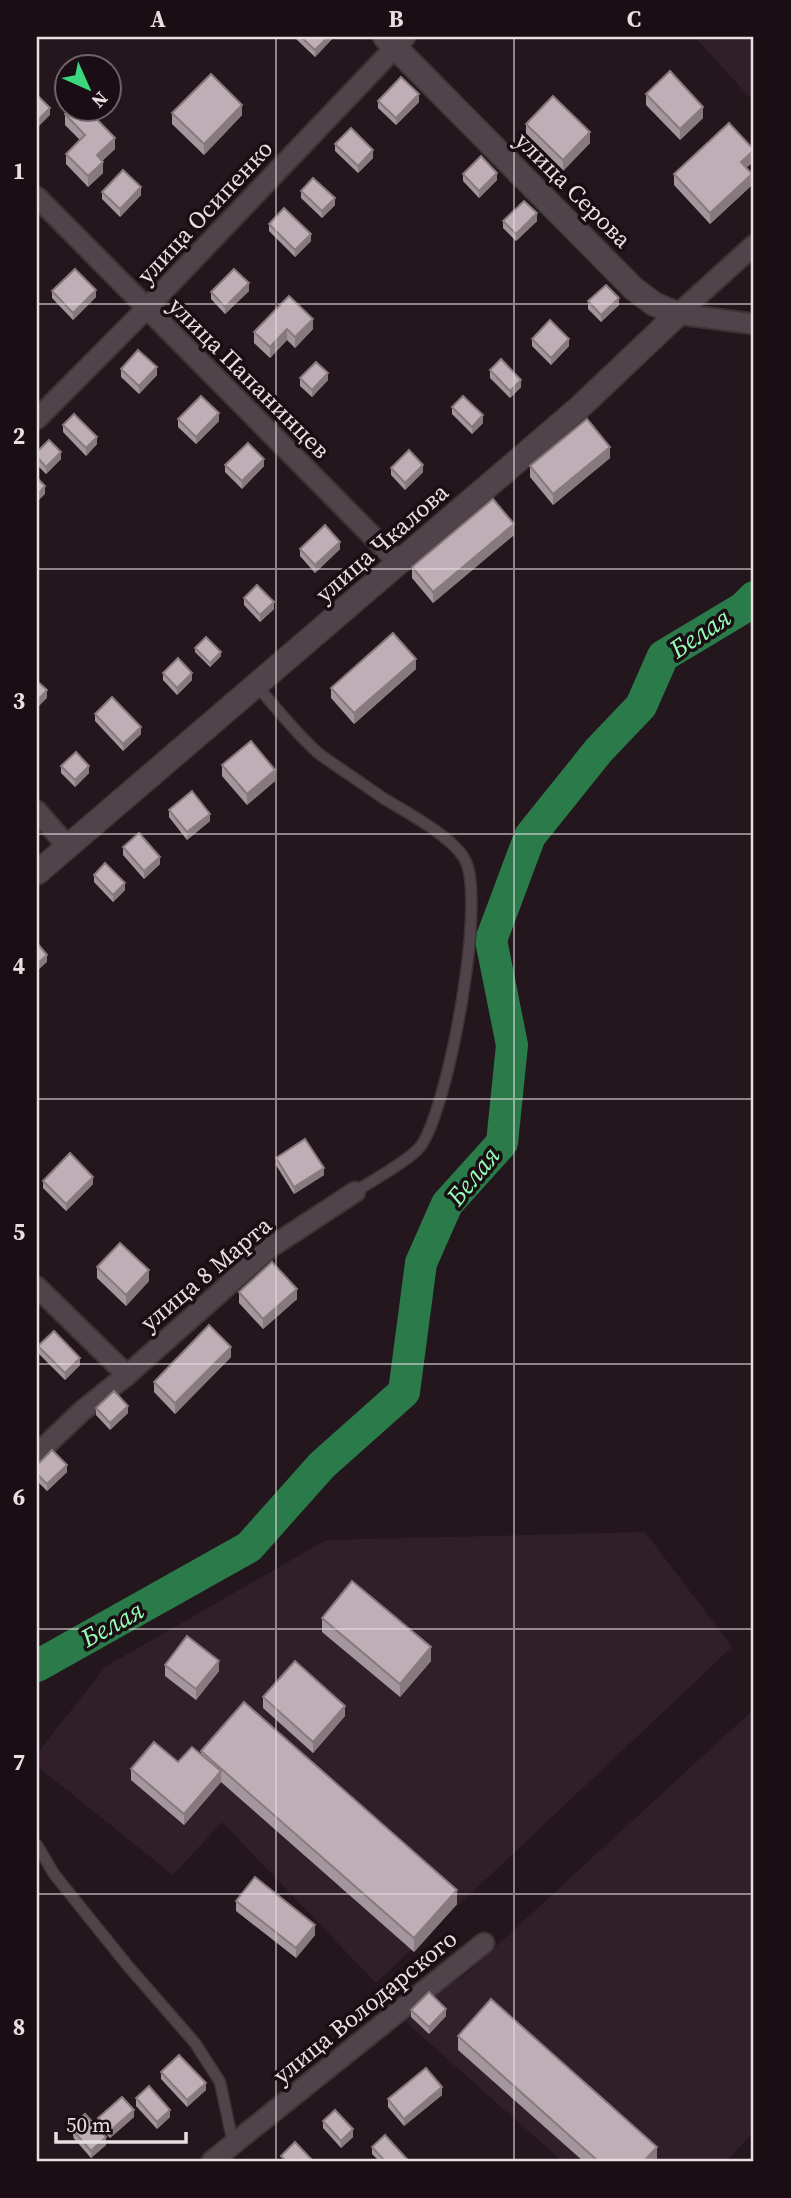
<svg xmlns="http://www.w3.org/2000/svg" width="791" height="2198" viewBox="0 0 791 2198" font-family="'Source Serif 4',serif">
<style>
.built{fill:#301f28}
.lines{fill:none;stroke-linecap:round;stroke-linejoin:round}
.river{stroke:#2a7a4a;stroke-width:32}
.service-casing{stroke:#3c3437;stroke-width:13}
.minor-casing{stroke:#3c3437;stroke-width:23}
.tertiary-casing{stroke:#3c3437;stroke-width:26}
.service{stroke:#51434a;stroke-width:10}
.minor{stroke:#51434a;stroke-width:19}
.tertiary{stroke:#51434a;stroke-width:23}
.wall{fill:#a4969d}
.shaded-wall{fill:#867a7f}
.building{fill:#bfaeb6;stroke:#867a7f;stroke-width:2}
.grid{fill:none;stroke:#e8dfe3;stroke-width:2;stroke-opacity:0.55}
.labels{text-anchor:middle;stroke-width:7;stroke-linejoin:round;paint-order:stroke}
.street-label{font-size:24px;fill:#e8dfe3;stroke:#1a0e14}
.water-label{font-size:26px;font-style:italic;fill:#95ffb8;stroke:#1a0e14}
.neatline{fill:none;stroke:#e8dfe3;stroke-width:2.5}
.grid-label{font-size:23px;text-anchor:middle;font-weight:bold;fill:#e8dfe3}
</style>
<rect width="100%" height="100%" fill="#23171d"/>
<g class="built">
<path d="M695,37H754V102Z"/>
<path d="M645,1532L732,1647L376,1983L222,1822L173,1875L37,1766V1754L105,1667L326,1540Z"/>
<path d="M754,1709V2131L727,2161H562L406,2022L432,1997L467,1973Z"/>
</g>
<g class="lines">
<path class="river" d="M37,1666L249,1547L322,1465L404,1392L421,1263L447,1204L502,1143L512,1045L491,940L530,836L599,750L641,706L663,656L743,608L754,597"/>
<defs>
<g id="service">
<path d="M257,686C275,706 302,741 322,756C342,770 363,784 383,798C406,812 450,835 464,858C488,896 448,1111 420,1147C410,1160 371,1181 355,1192"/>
<path d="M37,1845L54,1874L128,1966L195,2043L220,2082L233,2143"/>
</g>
<g id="minor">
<path d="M37,197L399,563"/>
<path d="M678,314L754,245"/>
<path d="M678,314L754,324"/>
<path d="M37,419L146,309L405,37"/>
<path d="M37,811L68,847"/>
<path d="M37,1287L127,1375"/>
<path d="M37,1454L82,1411L127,1375L271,1247L355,1192"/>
<path d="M212,2161L484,1943"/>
</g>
<path id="tertiary" d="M37,873L580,407L678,314L654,304L634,289L385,37"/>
</defs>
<use href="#service" class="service-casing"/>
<use href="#minor" class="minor-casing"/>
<use href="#tertiary" class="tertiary-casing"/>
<use href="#service" class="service"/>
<use href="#minor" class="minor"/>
<use href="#tertiary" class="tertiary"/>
</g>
<g class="wall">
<path d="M294,37H334L315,57Z"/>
<path d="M646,94L703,118L680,140L646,105Z"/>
<path d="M378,101L419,102L396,125L378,108Z"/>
<path d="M172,113L242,115L204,155L172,124Z"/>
<path d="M65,114L115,149L102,161L103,173L88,187L66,164V154L80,140L65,125Z"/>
<path d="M526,124L590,143L563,171L526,135Z"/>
<path d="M335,144L373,158L358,173L335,151Z"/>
<path d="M754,161L746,168L752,185L710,224L674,185V174Z"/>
<path d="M463,174L497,180L479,198L463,181Z"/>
<path d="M301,191L335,205L322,218L301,198Z"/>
<path d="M102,192L141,195L120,217L102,199Z"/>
<path d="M503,221H537L516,241L503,228Z"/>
<path d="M269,224L311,241L295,257L269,231Z"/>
<path d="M52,291L96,297L73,320L52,298Z"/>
<path d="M249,291L225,314L211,299V292Z"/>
<path d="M588,301L619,305L601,322L588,309Z"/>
<path d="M313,319V329L295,348L287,340L270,358L254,343V332Z"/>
<path d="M532,339L569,346L551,365L532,346Z"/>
<path d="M121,369L157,375L139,394L121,377Z"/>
<path d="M490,370L521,387L510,398L490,378Z"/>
<path d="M300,378L328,380L312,397L300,386Z"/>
<path d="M452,407L483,423L472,434L452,414Z"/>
<path d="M178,419L219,421L196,444L178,427Z"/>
<path d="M63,425L97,444L86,456L63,432Z"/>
<path d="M37,452L61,459L46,474L37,465Z"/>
<path d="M610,458L553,505L530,477V466Z"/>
<path d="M225,465L264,466L242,489L225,472Z"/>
<path d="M391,468L423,472L405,490L391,475Z"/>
<path d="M514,535L433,603L412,578V567Z"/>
<path d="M300,549H340L315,573L300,556Z"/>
<path d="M244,598L274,609L260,622L244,605Z"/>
<path d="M195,648L221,656L210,667L195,652Z"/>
<path d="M416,669L354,724L331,698V688Z"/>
<path d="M163,673L192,680L177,695L163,680Z"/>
<path d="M95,714L141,734L123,751L95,721Z"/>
<path d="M222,765L275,781L247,805L222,776Z"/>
<path d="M61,766L89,773L75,787L61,773Z"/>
<path d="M169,810L210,821L187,840L169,817Z"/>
<path d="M123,847L160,864L144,879L123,855Z"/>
<path d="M94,875L125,890L113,902L94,882Z"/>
<path d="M276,1158L324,1175L294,1194L276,1165Z"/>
<path d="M43,1181L93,1184L66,1211L43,1188Z"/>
<path d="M97,1267L149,1281L126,1306L97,1278Z"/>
<path d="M239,1292L297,1299L263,1329L239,1303Z"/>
<path d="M38,1346L80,1365L65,1380L38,1353Z"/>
<path d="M231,1357L175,1414L154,1392V1382Z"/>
<path d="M96,1408L128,1413L110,1430L96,1415Z"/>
<path d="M37,1465L67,1472L47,1491L37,1481Z"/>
<path d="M322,1618L431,1661L400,1697L322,1632Z"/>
<path d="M165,1665L219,1671L196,1700L165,1676Z"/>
<path d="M263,1697L345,1716L313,1753L263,1708Z"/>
<path d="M201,1751L457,1904L414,1952L221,1782L184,1825L131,1780V1769L178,1762L201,1754Z"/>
<path d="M236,1901L315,1935L296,1958L236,1911Z"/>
<path d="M411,2010L446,2016L429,2034L411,2017Z"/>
<path d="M458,2036L657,2161H583L458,2050Z"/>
<path d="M161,2072L206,2090L187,2107L161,2079Z"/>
<path d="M442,2095L404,2126L388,2107V2099Z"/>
<path d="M136,2098L170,2117L157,2129L136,2106Z"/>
<path d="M134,2117L110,2138L98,2125V2118Z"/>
<path d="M323,2121L353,2137L341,2148L323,2128Z"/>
<path d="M70,2127L106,2145L91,2158L70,2134Z"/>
<path d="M372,2147L407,2161H379L372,2154Z"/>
</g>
<g class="shaded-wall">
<path d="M328,37H334L315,57V50Z"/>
<path d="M419,94V102L396,125V118Z"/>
<path d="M242,105V115L204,155V144Z"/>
<path d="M703,107V118L680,140V129Z"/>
<path d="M50,108V115L37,128V121Z"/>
<path d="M590,132V143L563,171V160Z"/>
<path d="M115,138V149L97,166V155Z"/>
<path d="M373,150V158L358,173V166Z"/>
<path d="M754,150V161L741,173V162Z"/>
<path d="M103,162V173L88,187V176Z"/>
<path d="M497,173V180L479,198V191Z"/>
<path d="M752,174V185L710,224V213Z"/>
<path d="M141,187V195L120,217V209Z"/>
<path d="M335,198V205L322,218V211Z"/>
<path d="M537,213V221L516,241V234Z"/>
<path d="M311,234V241L295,257V250Z"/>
<path d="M249,283V291L225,314V307Z"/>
<path d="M96,290V297L73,320V313Z"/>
<path d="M619,298V305L601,322V315Z"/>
<path d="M313,319V329L295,348V337Z"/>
<path d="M287,329V340L270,358V347Z"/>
<path d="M569,339V346L551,365V358Z"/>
<path d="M157,367V375L139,394V386Z"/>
<path d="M328,373V380L312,397V390Z"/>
<path d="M521,380V387L510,398V391Z"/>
<path d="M219,413V421L196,444V437Z"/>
<path d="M483,415V423L472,434V427Z"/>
<path d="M97,437V444L86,456V448Z"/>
<path d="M610,447V458L553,505V494Z"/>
<path d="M61,452V459L46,474V467Z"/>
<path d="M264,459V466L242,489V481Z"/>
<path d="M423,465V472L405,490V483Z"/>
<path d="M45,486V494L37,502V495Z"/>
<path d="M514,524V535L433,603V592Z"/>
<path d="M340,542V549L315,573V565Z"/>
<path d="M274,602V609L260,622V615Z"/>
<path d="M221,652V656L210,667V663Z"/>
<path d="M416,659V669L354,724V713Z"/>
<path d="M192,673V680L177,695V688Z"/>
<path d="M47,690V698L37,708V701Z"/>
<path d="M141,727V734L123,751V744Z"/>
<path d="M89,766V773L75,787V780Z"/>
<path d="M275,770V781L247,805V794Z"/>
<path d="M210,814V821L187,840V832Z"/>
<path d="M160,857V864L144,879V871Z"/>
<path d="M125,883V890L113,902V895Z"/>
<path d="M47,955V962L37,971V964Z"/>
<path d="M324,1168V1175L294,1194V1187Z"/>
<path d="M93,1177V1184L66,1211V1204Z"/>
<path d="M149,1270V1281L126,1306V1295Z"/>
<path d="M297,1289V1299L263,1329V1319Z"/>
<path d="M231,1347V1357L175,1414V1403Z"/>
<path d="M80,1358V1365L65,1380V1373Z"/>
<path d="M128,1406V1413L110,1430V1423Z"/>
<path d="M67,1465V1472L47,1491V1484Z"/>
<path d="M431,1647V1661L400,1697V1684Z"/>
<path d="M219,1661V1671L196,1700V1689Z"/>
<path d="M345,1706V1716L313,1753V1742Z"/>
<path d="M221,1771V1782L184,1825V1814Z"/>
<path d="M457,1890V1904L414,1952V1938Z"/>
<path d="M315,1925V1935L296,1958V1948Z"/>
<path d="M446,2009V2016L429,2034V2027Z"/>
<path d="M206,2083V2090L187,2107V2100Z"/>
<path d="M442,2087V2095L404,2126V2119Z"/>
<path d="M134,2110V2117L110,2138V2131Z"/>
<path d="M170,2110V2117L157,2129V2122Z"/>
<path d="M353,2129V2137L341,2148V2141Z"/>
<path d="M106,2137V2145L91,2158V2151Z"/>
<path d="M657,2147V2161H644Z"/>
</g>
<g class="building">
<path d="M301,37H328L315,50Z"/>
<path d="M670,71L703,107L680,129L646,94Z"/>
<path d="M211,74L242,105L204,144L172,113Z"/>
<path d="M401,77L419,94L396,118L378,101Z"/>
<path d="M37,95L50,108L37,121Z"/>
<path d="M553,96L590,132L563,160L526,124Z"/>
<path d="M71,108H86L115,138L97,155L103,162L88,176L66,154L85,135L65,114Z"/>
<path d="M729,123L754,150L741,162L752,174L710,213L674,174Z"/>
<path d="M351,128L373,150L358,166L335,144Z"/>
<path d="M481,156L497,173L479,191L463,174Z"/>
<path d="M123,170L141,187L120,209L102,192Z"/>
<path d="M313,178L335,198L322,211L301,191Z"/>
<path d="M524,201L537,213L516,234L503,221Z"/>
<path d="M284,208L311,234L295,250L269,224Z"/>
<path d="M75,269L96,290L73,313L52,291Z"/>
<path d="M234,269L249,283L225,307L211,292Z"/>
<path d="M606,285L619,298L601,315L588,301Z"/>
<path d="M289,296L313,319L295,337L287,329L270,347L254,332Z"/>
<path d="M550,320L569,339L551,358L532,339Z"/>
<path d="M138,350L157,367L139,386L121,369Z"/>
<path d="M501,359L521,380L510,391L490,370Z"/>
<path d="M316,362L328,373L312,390L300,378Z"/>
<path d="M201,396L219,413L196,437L178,419Z"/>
<path d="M463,396L483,415L472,427L452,407Z"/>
<path d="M74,414L97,437L86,448L63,425Z"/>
<path d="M587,419L610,447L553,494L530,466Z"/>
<path d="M49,440L61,452L46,467L37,457V452Z"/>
<path d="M248,443L264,459L242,481L225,465Z"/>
<path d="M409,450L423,465L405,483L391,468Z"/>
<path d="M37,478L45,486L37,495Z"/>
<path d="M493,499L514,524L433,592L412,567Z"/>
<path d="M325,525L340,542L315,565L300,549Z"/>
<path d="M257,585L274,602L260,615L244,598Z"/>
<path d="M393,633L416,659L354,713L331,688Z"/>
<path d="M206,637L221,652L210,663L195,648Z"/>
<path d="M178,658L192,673L177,688L163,673Z"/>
<path d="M37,681L47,690L37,701Z"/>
<path d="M112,697L141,727L123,744L95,714Z"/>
<path d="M251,741L275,770L247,794L222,765Z"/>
<path d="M76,752L89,766L75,780L61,766Z"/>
<path d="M192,791L210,814L187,832L169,810Z"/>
<path d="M139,833L160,857L144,871L123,847Z"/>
<path d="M105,863L125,883L113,895L94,875Z"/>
<path d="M37,943L47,955L37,964Z"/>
<path d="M305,1139L324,1168L294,1187L276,1158Z"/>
<path d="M70,1153L93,1177L66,1204L43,1181Z"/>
<path d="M120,1243L149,1270L126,1295L97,1267Z"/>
<path d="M272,1262L297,1289L263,1319L239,1292Z"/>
<path d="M209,1325L231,1347L175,1403L154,1382Z"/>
<path d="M54,1331L80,1358L65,1373L38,1346Z"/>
<path d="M114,1391L128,1406L110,1423L96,1408Z"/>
<path d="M52,1450L67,1465L47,1484L37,1474V1465Z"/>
<path d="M352,1581L431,1647L400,1684L322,1618Z"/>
<path d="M187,1636L219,1661L196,1689L165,1665Z"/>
<path d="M295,1661L345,1706L313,1742L263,1697Z"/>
<path d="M244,1702L457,1890L414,1938L201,1751Z"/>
<path d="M154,1742L178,1762L192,1747L221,1771L184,1814L131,1769Z"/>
<path d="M255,1877L315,1925L296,1948L236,1901Z"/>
<path d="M429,1992L446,2009L429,2027L411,2010Z"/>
<path d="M491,1999L657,2147L644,2161H598L458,2036Z"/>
<path d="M179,2055L206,2083L187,2100L161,2072Z"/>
<path d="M426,2068L442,2087L404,2119L388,2099Z"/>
<path d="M149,2086L170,2110L157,2122L136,2098Z"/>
<path d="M122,2097L134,2110L110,2131L98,2118Z"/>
<path d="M335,2110L353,2129L341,2141L323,2121Z"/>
<path d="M85,2114L106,2137L91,2151L70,2127Z"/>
<path d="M385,2135L407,2159L404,2161H385L372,2147Z"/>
<path d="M295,2142L313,2161H286L281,2156Z"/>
</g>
<path class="grid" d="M276,37V2161M514,37V2161M37,304H754M37,569H754M37,834H754M37,1099H754M37,1364H754M37,1629H754M37,1894H754"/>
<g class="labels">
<g class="street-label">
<text transform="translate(573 190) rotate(45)" y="8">улица Серова</text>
<text transform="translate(205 212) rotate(-47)" y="8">улица Осипенко</text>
<text transform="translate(249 378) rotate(45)" y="8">улица Папанинцев</text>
<text transform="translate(382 543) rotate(-41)" y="8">улица Чкалова</text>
<text transform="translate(206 1274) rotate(-40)" y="8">улица 8 Марта</text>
<text transform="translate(365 2007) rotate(-39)" y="8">улица Володарского</text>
</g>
<g class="water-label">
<text transform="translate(700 633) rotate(-34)" y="9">Белая</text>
<text transform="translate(473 1176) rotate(-51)" y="9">Белая</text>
<text transform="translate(112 1624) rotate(-29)" y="9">Белая</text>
</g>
</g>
<rect width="791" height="2198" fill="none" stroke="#1a0e14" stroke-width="77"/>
<g transform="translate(88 88) rotate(135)"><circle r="33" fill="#1a0e14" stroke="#6c6267" stroke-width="2"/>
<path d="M0-5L12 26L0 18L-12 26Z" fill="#3ad77f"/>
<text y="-10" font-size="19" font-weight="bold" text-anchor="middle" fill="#e8dfe3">N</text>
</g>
<path d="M56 2132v10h130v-10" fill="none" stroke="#e8dfe3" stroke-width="3.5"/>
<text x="66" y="2132" font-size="21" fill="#e8dfe3" stroke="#1a0e14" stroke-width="5" paint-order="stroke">50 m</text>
<rect x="38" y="38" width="714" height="2122" class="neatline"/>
<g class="grid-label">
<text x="158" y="27">A</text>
<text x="396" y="27">B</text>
<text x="634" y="27">C</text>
<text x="19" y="179">1</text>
<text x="19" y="444">2</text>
<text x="19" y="709">3</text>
<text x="19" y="974">4</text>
<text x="19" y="1240">5</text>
<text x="19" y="1505">6</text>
<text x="19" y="1770">7</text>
<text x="19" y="2035">8</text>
</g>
</svg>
